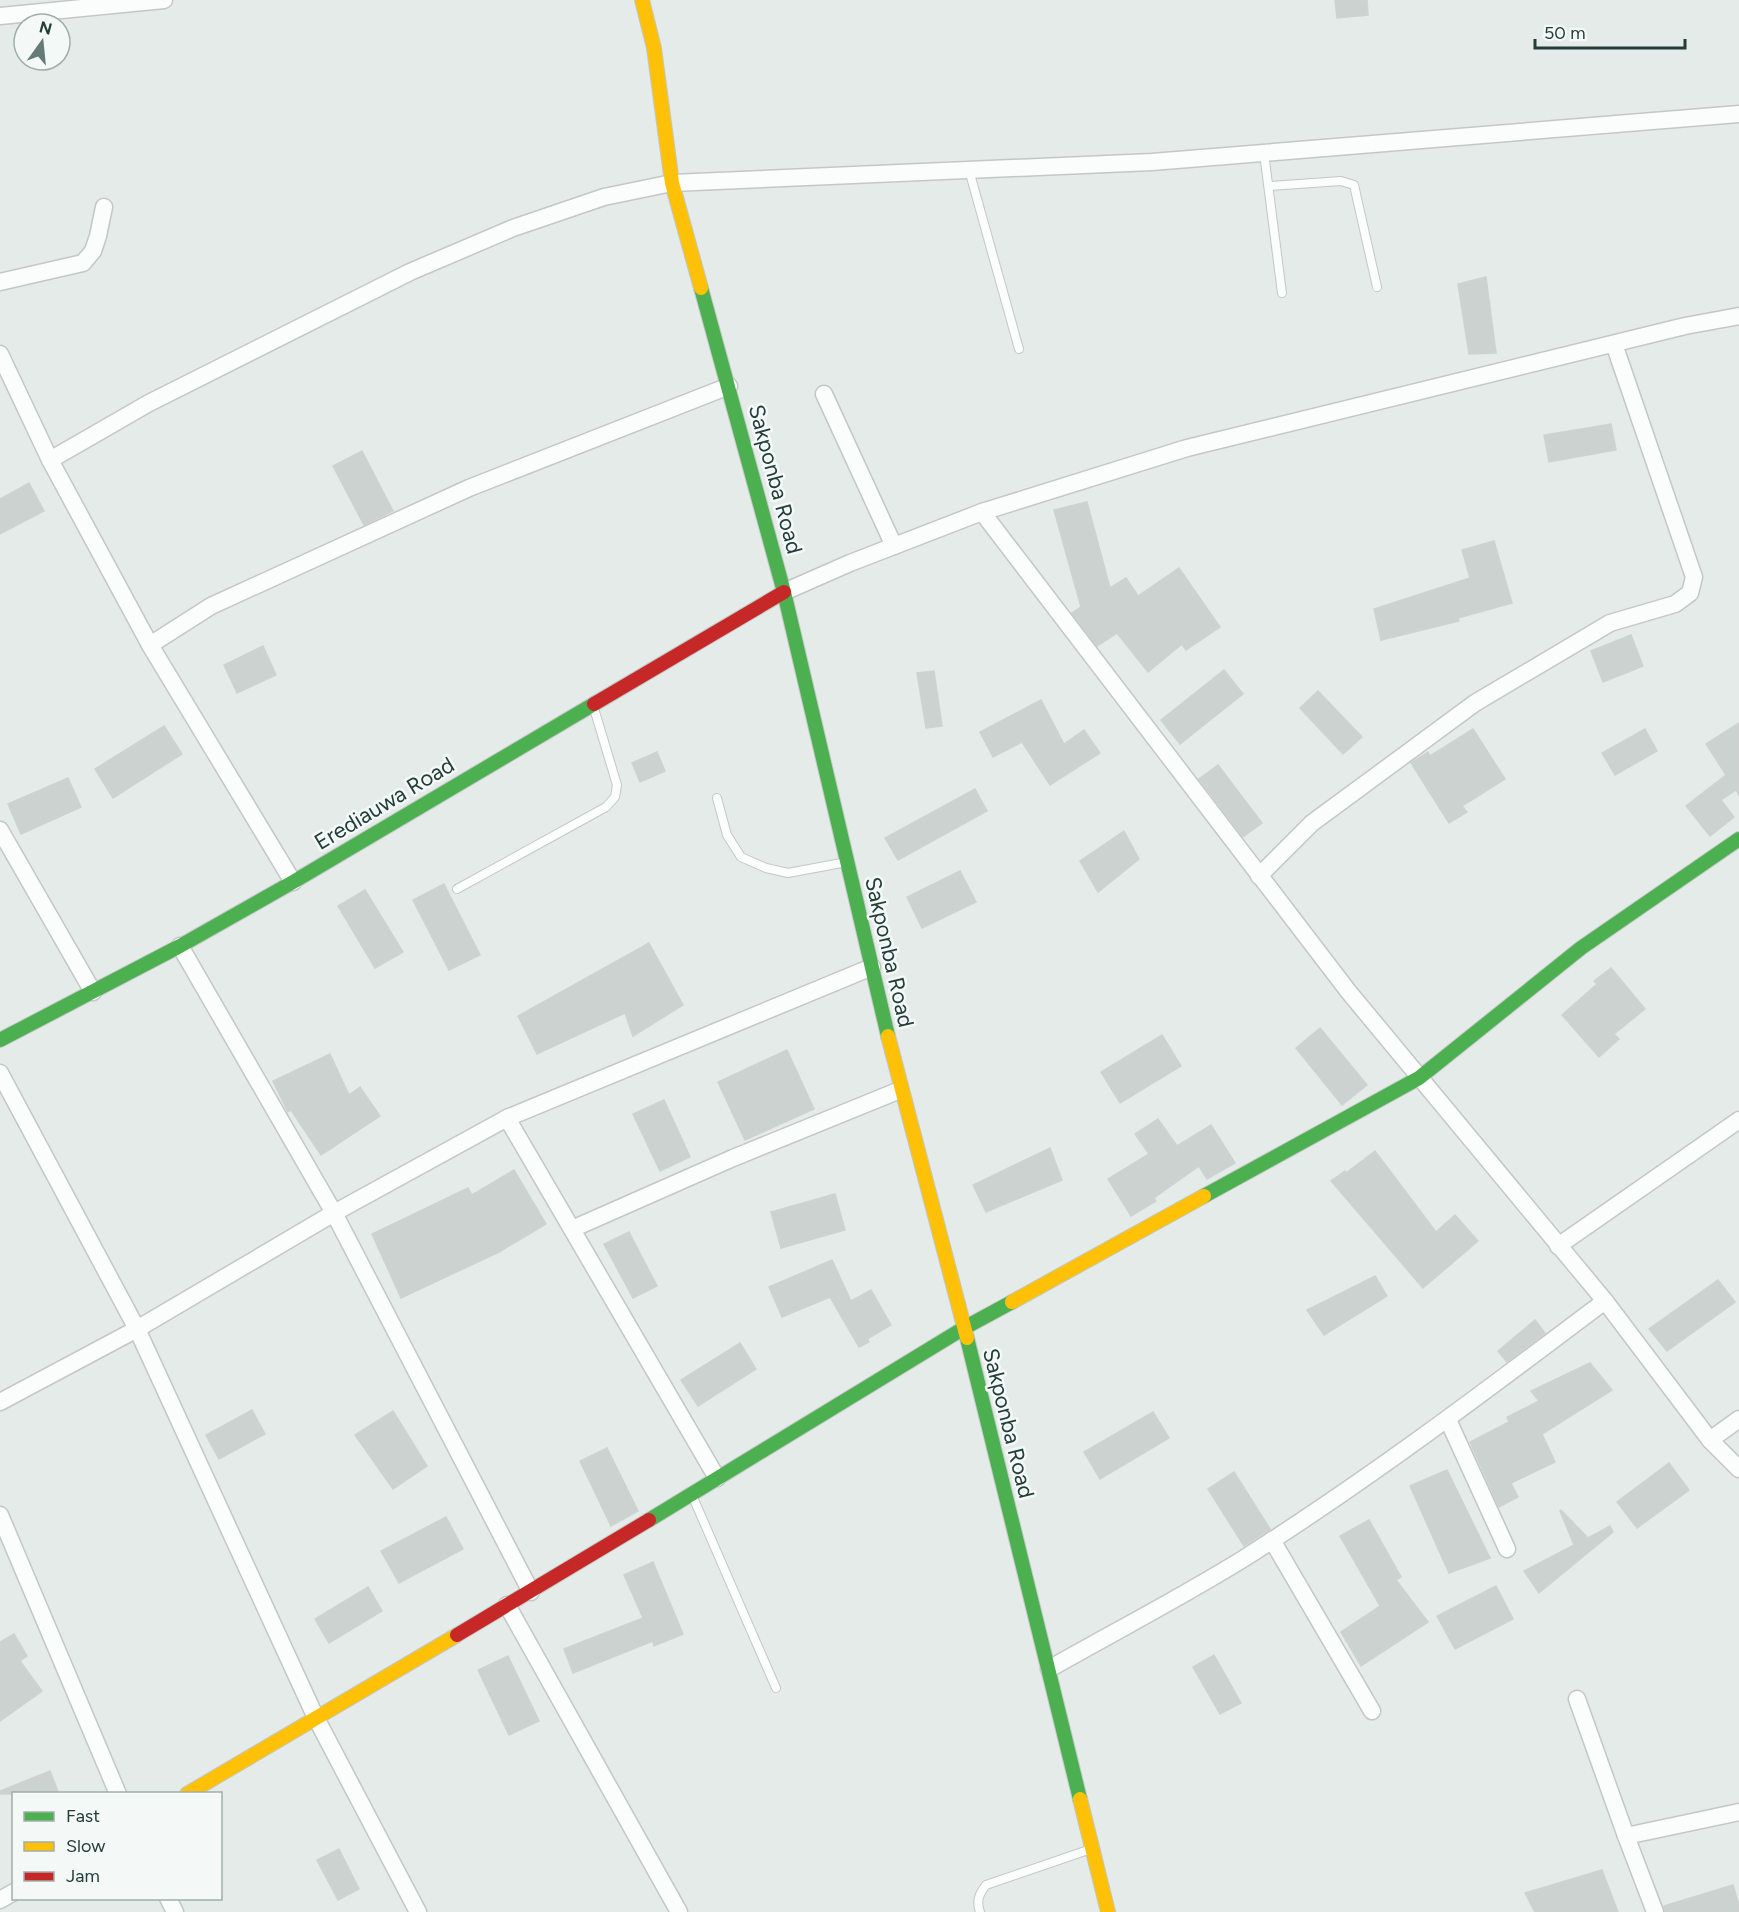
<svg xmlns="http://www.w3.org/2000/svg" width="1739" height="1912" viewBox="0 0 1739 1912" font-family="Figtree,sans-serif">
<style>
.building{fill:#ccd2d0;stroke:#ced3d1;stroke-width:1.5}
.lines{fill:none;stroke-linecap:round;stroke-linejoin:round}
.lane-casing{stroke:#c2c8c6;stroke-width:10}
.street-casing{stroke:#c2c8c6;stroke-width:19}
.fast-casing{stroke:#c1c8c6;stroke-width:16}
.slow-casing{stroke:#c1c8c6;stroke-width:16}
.jam-casing{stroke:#c1c8c6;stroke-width:16}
.lane{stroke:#fbfcfc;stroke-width:8}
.street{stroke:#fbfcfc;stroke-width:16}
.fast{stroke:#4caf50;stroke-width:14}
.slow{stroke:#ffc107;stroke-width:14}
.jam{stroke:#c62828;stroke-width:14}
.labels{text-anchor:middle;stroke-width:5;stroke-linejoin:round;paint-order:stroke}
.street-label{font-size:22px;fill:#233e39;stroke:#f4f9f7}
</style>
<rect width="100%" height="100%" fill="#e5ebe8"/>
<g class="building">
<path d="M1335,0H1367L1368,15L1337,18Z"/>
<path d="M1486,277L1496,353L1469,354L1458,284Z"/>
<path d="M1611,424L1616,450L1549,462L1544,435Z"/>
<path d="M362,451L393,511L364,525L333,466Z"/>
<path d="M29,483L44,511L0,534V499Z"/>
<path d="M1087,502L1110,588L1126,578L1138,596L1179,568L1220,627L1186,650L1182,644L1148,672L1117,633L1097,646L1072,613L1081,607L1054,510Z"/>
<path d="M1494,541L1512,603L1458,618L1459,621L1381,640L1374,609L1470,578L1462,550Z"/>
<path d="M1631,635L1643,666L1603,682L1591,651Z"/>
<path d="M263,646L276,675L237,693L224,665Z"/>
<path d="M1224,670L1243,694L1180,744L1161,720Z"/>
<path d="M934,671L942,726L926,728L917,673Z"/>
<path d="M1318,691L1362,737L1343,754L1300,708Z"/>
<path d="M1041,700L1064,744L1084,730L1100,753L1050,785L1022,742L993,757L980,732Z"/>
<path d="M1739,723V795L1736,790L1721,800L1734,817L1710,836L1686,806L1726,775L1706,744Z"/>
<path d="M164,726L182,754L113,798L95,769Z"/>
<path d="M1473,729L1505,779L1462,806L1467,812L1449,823L1411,763L1428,752L1430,756Z"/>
<path d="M1645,729L1657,751L1615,775L1602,753Z"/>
<path d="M657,752L665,771L640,782L632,763Z"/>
<path d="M1218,765L1262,823L1243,837L1199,779Z"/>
<path d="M68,778L81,807L21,834L8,804Z"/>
<path d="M975,789L987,811L898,860L885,838Z"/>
<path d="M1124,831L1139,859L1098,892L1080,861Z"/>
<path d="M960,871L976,902L922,928L907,897Z"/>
<path d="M444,884L480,955L449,970L413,900Z"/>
<path d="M365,890L403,952L375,968L338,906Z"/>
<path d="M649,943L683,1005L633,1036L625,1013L537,1054L518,1016Z"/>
<path d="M1611,968L1645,1009L1614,1034L1619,1039L1599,1057L1562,1015L1597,984L1594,981Z"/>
<path d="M1320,1028L1367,1085L1342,1105L1296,1048Z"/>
<path d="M1162,1035L1181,1066L1120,1103L1101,1072Z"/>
<path d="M787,1050L814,1109L745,1140L718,1082Z"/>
<path d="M330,1054L349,1095L360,1087L380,1116L321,1155L291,1110L288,1112L273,1081Z"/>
<path d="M664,1100L690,1157L660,1171L633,1114Z"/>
<path d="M1158,1119L1177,1146L1211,1125L1235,1163L1207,1179L1199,1166L1154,1198L1156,1201L1131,1216L1108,1179L1149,1154L1135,1134Z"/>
<path d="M1050,1148L1062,1180L986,1212L973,1185Z"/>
<path d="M1375,1151L1436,1232L1455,1215L1478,1241L1423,1288L1331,1181L1345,1171L1346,1173Z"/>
<path d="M514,1170L546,1224L499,1252L401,1298L372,1234L468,1188L472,1195Z"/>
<path d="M835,1194L845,1230L781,1248L771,1212Z"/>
<path d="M629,1232L657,1286L633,1298L604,1244Z"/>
<path d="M832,1260L851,1301L871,1290L891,1325L867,1339L869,1342L859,1347L830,1297L782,1317L769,1287Z"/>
<path d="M1375,1276L1387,1296L1324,1335L1307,1310Z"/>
<path d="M1718,1280L1735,1302L1667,1351L1649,1329Z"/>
<path d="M1535,1320L1545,1333L1507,1362L1498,1351Z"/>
<path d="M740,1343L756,1369L698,1406L681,1380Z"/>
<path d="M1590,1363L1612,1390L1542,1434L1555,1462L1511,1483L1518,1497L1499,1507L1470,1442L1509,1422L1507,1417L1539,1401L1531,1391Z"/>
<path d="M252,1410L265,1434L219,1459L206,1435Z"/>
<path d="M393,1411L427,1466L393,1489L355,1435Z"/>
<path d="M1153,1412L1169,1438L1100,1479L1084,1452Z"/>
<path d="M607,1448L638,1511L611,1526L580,1461Z"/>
<path d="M1669,1463L1689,1490L1637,1528L1617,1502Z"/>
<path d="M1447,1470L1490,1558L1449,1573L1410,1486Z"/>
<path d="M1234,1472L1270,1529L1244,1546L1208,1489Z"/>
<path d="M1561,1510L1588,1538L1610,1526L1613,1532L1539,1593L1524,1571L1574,1545L1560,1511Z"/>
<path d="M446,1517L463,1549L399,1583L381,1551Z"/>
<path d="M1369,1520L1401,1577L1396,1580L1428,1622L1361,1666L1341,1632L1380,1606L1340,1536Z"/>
<path d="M653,1562L683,1634L654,1646L653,1641L573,1673L564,1649L643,1618L624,1575Z"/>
<path d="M1496,1586L1513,1619L1455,1649L1437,1616Z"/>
<path d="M368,1587L382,1611L329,1643L315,1619Z"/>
<path d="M14,1634L27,1656L20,1661L42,1691L0,1721V1642Z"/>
<path d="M1214,1655L1241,1703L1220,1714L1193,1667Z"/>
<path d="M508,1656L539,1721L509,1735L478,1670Z"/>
<path d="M50,1771L59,1794H0V1791Z"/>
<path d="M339,1849L359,1889L338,1900L317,1860Z"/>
<path d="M1602,1870L1618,1912H1535L1525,1893Z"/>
<path d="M1733,1885L1739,1905V1912H1665L1664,1906Z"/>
</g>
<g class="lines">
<defs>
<g id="lane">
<path d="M1264,153L1282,293"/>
<path d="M969,170L1019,349"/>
<path d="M1269,186L1341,181L1354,185L1377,287"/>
<path d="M717,798L727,835L741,857L766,868L788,873L847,862"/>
<path d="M457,889L606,807L615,797L617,785L593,705"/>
<path d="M692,1495L776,1688"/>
<path d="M980,1912C976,1901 979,1894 986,1885L1091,1849"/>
</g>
<g id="street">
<path d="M0,16L164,0"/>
<path d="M0,282L83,263L93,251L98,236L104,207"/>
<path d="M0,354L50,460L150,645L293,882"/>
<path d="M824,394L894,546"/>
<path d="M50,460L149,403L410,272L513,228L604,197L672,183L1152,162L1739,114"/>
<path d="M982,512L1187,448L1685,326L1739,316"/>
<path d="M784,592L850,563L982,512L1348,991L1605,1301L1710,1440L1739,1469"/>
<path d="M150,645L211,606L469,488L729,386"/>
<path d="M0,830L93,992"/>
<path d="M1259,876L1312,823L1475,703L1610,623L1675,604L1690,593L1694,577L1614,344"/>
<path d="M180,946L334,1213L531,1592"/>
<path d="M0,1073L137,1329L316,1718L418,1912"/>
<path d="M507,1118L717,1478"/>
<path d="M572,1229L733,1158L900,1090"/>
<path d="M1558,1246L1739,1120"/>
<path d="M0,1402L137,1329L334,1213L507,1118L872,967"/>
<path d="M1448,1420L1507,1549"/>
<path d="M1710,1440L1739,1419"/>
<path d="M0,1515L118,1794"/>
<path d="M1272,1540L1372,1711"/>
<path d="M507,1605L679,1912"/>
<path d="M1049,1669C1114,1632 1180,1598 1243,1559C1368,1480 1487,1390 1605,1301"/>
<path d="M1577,1699L1626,1836L1655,1912"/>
<path d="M1626,1836L1739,1812"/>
<path d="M168,1898L175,1912"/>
<path d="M0,1900L14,1892"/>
</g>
<g id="fast">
<path d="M701,288L784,592L888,1036"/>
<path d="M0,1040L180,946L293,882L594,704"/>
<path d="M1204,1196L1419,1078L1581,948L1739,839"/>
<path d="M967,1338L1080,1799"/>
<path d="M649,1520L964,1328L1012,1302"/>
</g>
<g id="slow">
<path d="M642,0L654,48L672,183L701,288"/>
<path d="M888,1036L967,1338"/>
<path d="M1012,1302L1204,1196"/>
<path d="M187,1794L457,1635"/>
<path d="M1080,1799L1108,1912"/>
</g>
<g id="jam">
<path d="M594,704L784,592"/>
<path d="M457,1635L649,1520"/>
</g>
</defs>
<use href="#lane" class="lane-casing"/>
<use href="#street" class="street-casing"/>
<use href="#fast" class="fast-casing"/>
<use href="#slow" class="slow-casing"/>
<use href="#jam" class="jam-casing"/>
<use href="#lane" class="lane"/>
<use href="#street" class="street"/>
<use href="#fast" class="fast"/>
<use href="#slow" class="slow"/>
<use href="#jam" class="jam"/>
</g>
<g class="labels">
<g class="street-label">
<text transform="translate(776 479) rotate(75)" y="8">Sakponba Road</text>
<text transform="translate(384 803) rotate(-31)" y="8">Erediauwa Road</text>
<text transform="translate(890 952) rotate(77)" y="8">Sakponba Road</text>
<text transform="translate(1009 1423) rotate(76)" y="8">Sakponba Road</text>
</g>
</g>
<rect x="12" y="1792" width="210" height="108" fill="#f4f9f7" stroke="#a0aeab" stroke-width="1.5"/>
<rect x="24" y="1812" width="30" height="9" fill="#4caf50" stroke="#a0aeab" stroke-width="1.5"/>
<text x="66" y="1822" font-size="18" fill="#233e39">Fast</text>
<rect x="24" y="1842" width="30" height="9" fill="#ffc107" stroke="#a0aeab" stroke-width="1.5"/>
<text x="66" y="1852" font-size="18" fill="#233e39">Slow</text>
<rect x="24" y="1872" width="30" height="9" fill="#c62828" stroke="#a0aeab" stroke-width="1.5"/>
<text x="66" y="1882" font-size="18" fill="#233e39">Jam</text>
<g transform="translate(42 42) rotate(15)"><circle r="28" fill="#f4f9f7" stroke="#a0aeab" stroke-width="1.5"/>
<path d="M0-4.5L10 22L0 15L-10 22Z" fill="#677b76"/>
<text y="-9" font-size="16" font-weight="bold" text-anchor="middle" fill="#233e39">N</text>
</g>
<path d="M1535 39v9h150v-9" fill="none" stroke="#233e39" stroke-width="3"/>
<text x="1544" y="39" font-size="18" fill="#233e39" stroke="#f4f9f7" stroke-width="4.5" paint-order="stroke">50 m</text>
</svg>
